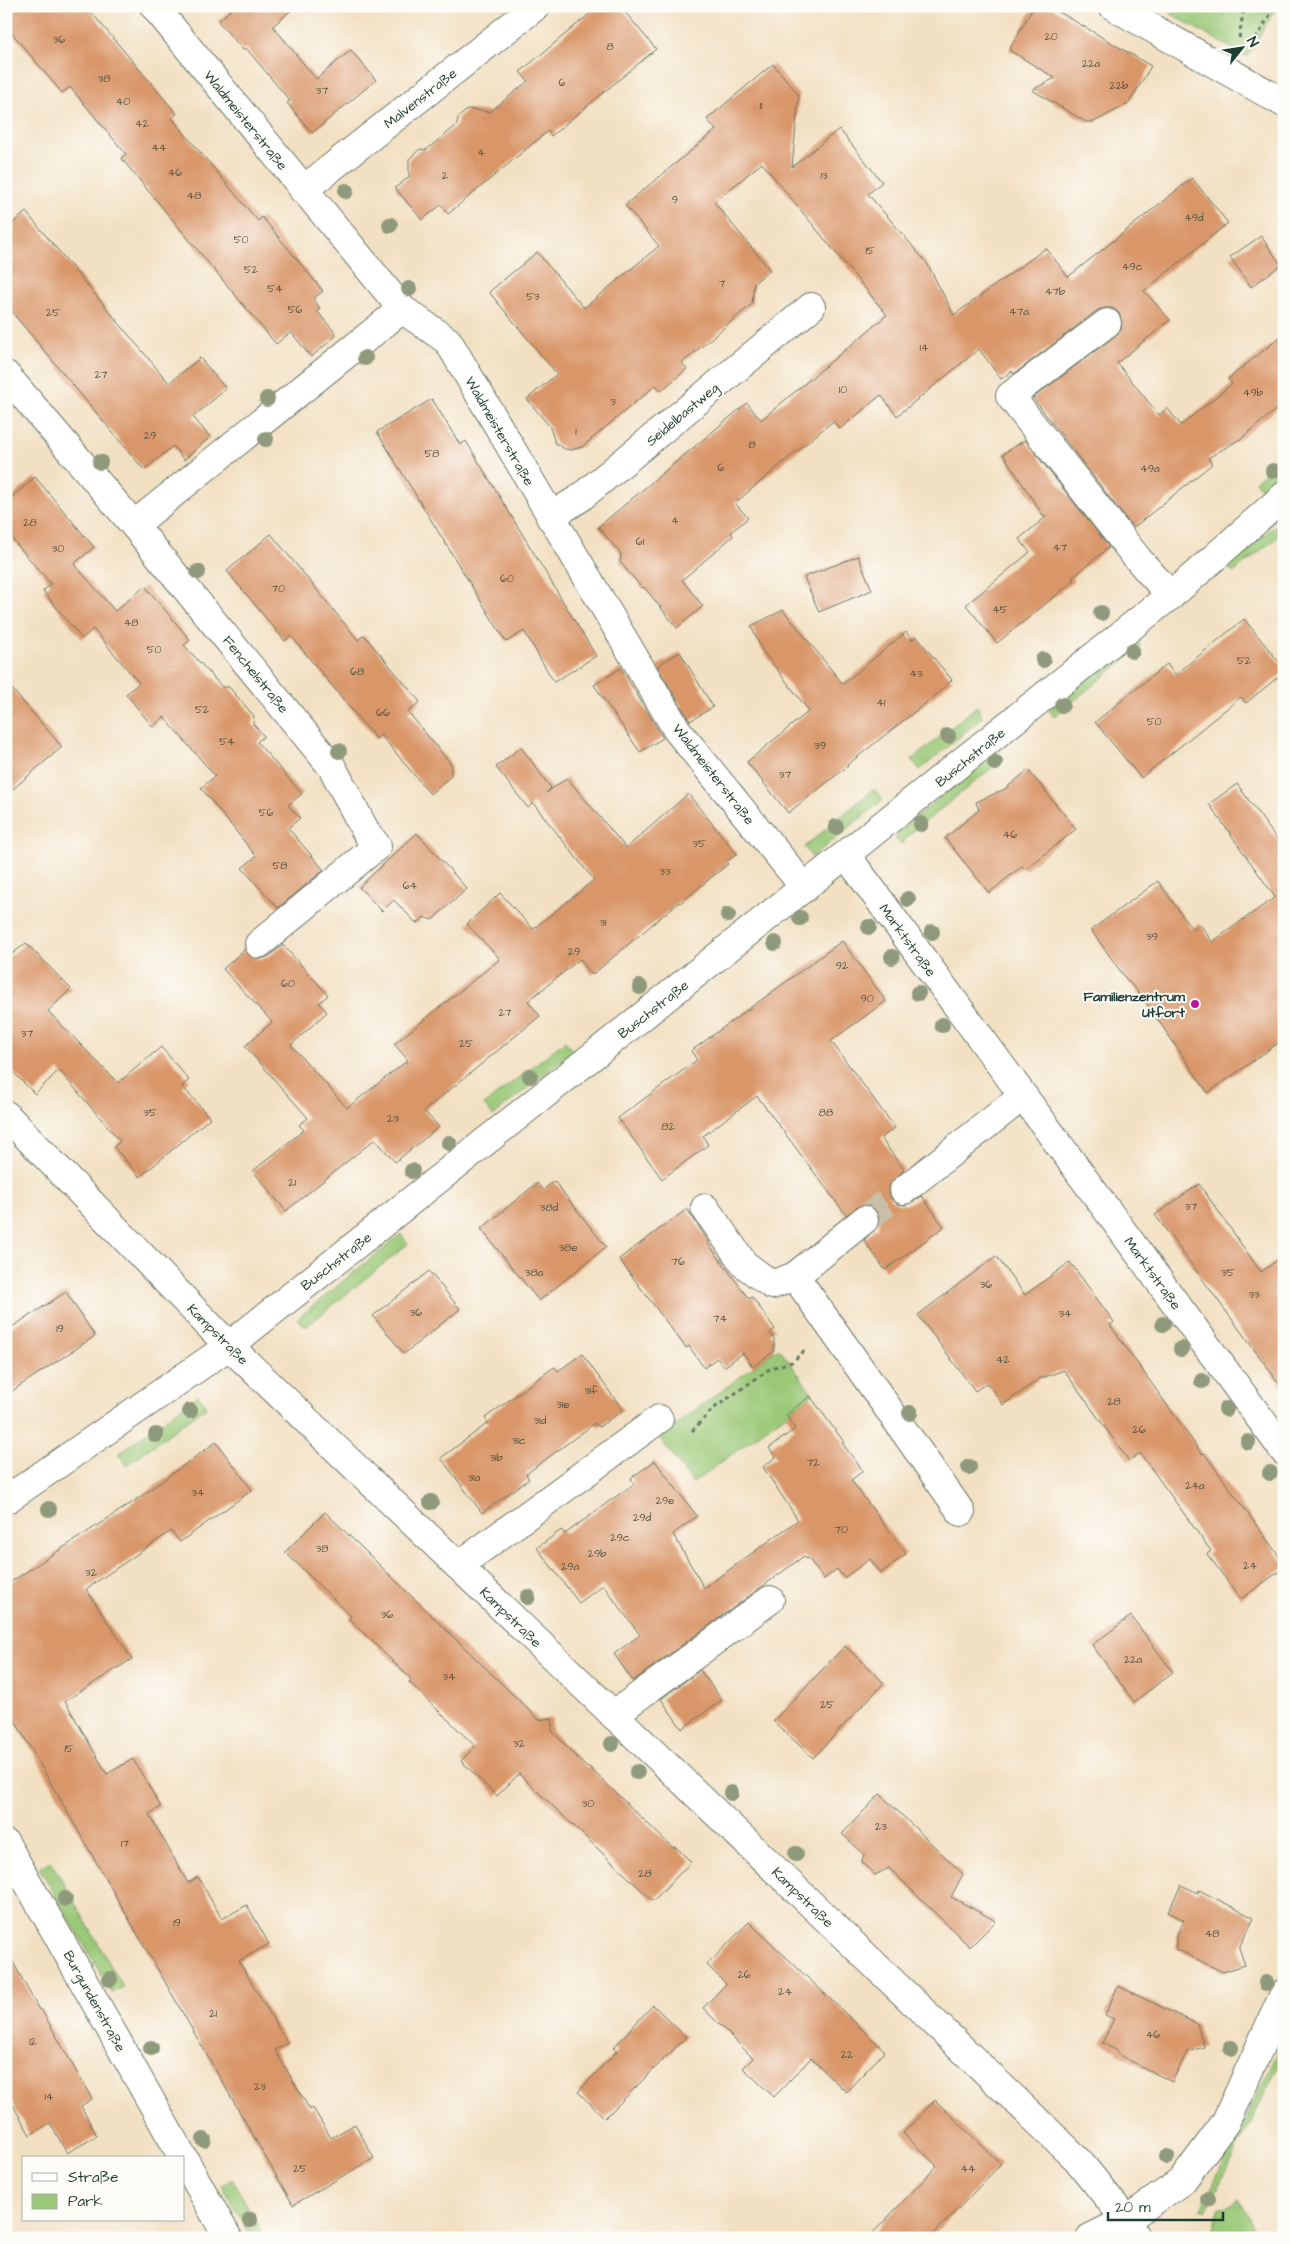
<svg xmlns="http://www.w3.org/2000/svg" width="1290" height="2244" viewBox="0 0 1290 2244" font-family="'Architects Daughter',sans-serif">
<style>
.green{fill:#9ac876;stroke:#5c8255}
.building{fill:#d99669}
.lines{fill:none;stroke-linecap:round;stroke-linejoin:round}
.minor-tunnel{stroke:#c8bfa6;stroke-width:28;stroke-dasharray:28 14;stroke-linecap:butt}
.minor-casing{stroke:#697666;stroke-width:30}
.path{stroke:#697666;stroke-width:3;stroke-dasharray:4 4;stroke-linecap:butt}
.minor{stroke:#fff;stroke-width:28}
.tree{fill:#8f9a7d}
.poi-dot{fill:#b5179e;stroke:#fdfcf7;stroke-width:2}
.labels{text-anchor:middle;stroke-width:4;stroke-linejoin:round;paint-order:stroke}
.number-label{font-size:11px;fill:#4e5341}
.street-label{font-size:14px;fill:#1f3d34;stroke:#fdfcf7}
.poi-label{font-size:14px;font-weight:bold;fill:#1f3d34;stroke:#fdfcf7;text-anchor:end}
</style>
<rect width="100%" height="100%" fill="#fdfcf7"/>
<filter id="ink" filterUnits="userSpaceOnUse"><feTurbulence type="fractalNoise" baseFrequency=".02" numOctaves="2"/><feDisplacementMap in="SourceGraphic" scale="10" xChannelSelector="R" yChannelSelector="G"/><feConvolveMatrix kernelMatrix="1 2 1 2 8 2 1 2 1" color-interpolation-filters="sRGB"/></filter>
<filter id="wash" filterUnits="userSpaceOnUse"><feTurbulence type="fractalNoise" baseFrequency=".0096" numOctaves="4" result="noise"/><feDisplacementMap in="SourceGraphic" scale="20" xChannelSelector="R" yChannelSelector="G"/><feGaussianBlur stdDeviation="1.12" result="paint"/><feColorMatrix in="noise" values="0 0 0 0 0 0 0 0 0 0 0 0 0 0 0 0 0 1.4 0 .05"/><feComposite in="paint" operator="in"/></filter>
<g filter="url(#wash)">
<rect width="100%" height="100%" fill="#f2e0c2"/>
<g class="green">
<path d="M1180,6H1277L1247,57L1171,14Z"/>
<path d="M1284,458V474L1263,491L1255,481Z"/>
<path d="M1284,519V532L1233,573L1226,565Z"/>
<path d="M1135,639L1141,646L1054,717L1049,710Z"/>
<path d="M977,706L982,718L920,770L912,760Z"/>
<path d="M998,751L1004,758L910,834L902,844L895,839L905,826Z"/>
<path d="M874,789L883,800L812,857L804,847Z"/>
<path d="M565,1041L573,1051L493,1116L484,1105Z"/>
<path d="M401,1234L408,1244L306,1327L297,1319Z"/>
<path d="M779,1348L813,1394L693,1483L659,1437Z"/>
<path d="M198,1395L207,1406L127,1465L118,1454Z"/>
<path d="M51,1861L123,1987L112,1993L39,1867Z"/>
<path d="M1284,2040V2055L1206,2211L1201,2208Z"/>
<path d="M232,2179L266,2238H252L222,2185Z"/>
<path d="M1239,2199L1254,2228L1244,2238H1211L1220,2207L1226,2208Z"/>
</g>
<g id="blocks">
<g class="building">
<path d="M6,6H86L177,114L172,118L190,140L258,221L262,217L323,291L313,299L320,308L317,311L337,335L311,357L291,332L276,344L121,158L126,154L70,87L62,93L6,26Z"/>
<path d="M235,6H296L273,26L316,79L351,50L376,80L312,133L287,103L290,101L246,48L243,50L218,21Z"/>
<path d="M599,6H620L656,49L551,136L548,131L448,214L441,205L422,220L395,188L409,177V159L420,149L426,150L457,125L458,118L468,109L490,112L528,81L520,72Z"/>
<path d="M1034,6H1049L1151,66L1129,103L1094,122H1086L1032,90L1055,78L1009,50Z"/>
<path d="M773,64L799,95L792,167L839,129L882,182L868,194L927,263L954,315L1046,248L1068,277L1192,178L1228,223L1144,291L1170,320L1117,363L1159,415L1167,408L1181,425L1232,384L1228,379L1284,334V403L1242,438L1208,458L1212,464L1133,528L1033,398L1116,335L1121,330L1122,322L1119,313L1113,308H1105L1098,310L1014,374L1012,371L1001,379L979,349L897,416L881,395L840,429L833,421L735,503L748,518L731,532L733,536L682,580L703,606L677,628L644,587L642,588L620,562L621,554L598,527L747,403L761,420L887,315L762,163L714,202L770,270L754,283L752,304L682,363L687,369L661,391L656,385L582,447L571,450L565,449L555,443L550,427L527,399L557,374L489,292L537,252L584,308L659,246L625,205L716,130L707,119Z"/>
<path d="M26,212L169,383L200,358L226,389L193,417L210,437L184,460L173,446L144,470L6,305V229Z"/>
<path d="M1261,236L1281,265L1251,287L1230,257Z"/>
<path d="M432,399L460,445L466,441L596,656L554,682L524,631L506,642L377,432Z"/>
<path d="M1025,440L1109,547L1072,578L1074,581L997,643L966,605L1030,552L1019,539L1047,516L1044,517L1003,454Z"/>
<path d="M35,477L94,547L74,564L115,611L145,586L190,640L184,645L222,687H229L254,716L253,724L264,736L257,742L302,794L288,805L300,818L288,828L324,870L278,908L242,868L256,856L201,788L215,776L164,717L153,727L126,694L139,683L93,629L82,639L43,591L51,584L6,532V502Z"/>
<path d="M271,534L358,640L364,635L420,702L408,712L451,764V776L430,794L381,735L376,739L291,636L285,641L227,571Z"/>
<path d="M858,556L872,590L819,612L804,577Z"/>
<path d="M783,610L843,684L906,632L912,640L916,636L952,680L936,695L847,765L848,766L788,813L747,762L809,711L762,650L751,626Z"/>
<path d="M1244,619L1284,668V672L1246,703L1241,697L1141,778L1095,722L1167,664L1175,675Z"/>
<path d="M680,652L713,707L690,721L657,666Z"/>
<path d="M621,668L663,738L640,752L594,685Z"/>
<path d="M6,682L62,747L6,795Z"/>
<path d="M521,747L551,788L546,793L567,778L626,848L688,794L737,854L726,862L728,864L680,903L679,902L592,975L580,959L528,1001L540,1016L424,1111L439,1127L395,1162L375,1139L286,1211L253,1171L304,1130L299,1125L308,1118L245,1046L272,1022L223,969L245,949L253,958L261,959L269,956L283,945L328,995L319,1003L327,1012L291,1045L347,1108L408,1060L394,1044L500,959L467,924L500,893L533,929L594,880L533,803L528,808L496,767Z"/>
<path d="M1028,770L1076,829L1025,870L1022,866L989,893L945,838L979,810L976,802L1005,789Z"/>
<path d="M1237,784L1284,849V1039L1208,1093L1141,995L1126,979L1091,930L1158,881L1192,929L1200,924L1212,942L1275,897L1209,804Z"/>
<path d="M417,833L467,889L432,920L424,917L417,924L394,900L382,911L359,887Z"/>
<path d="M842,941L886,1001L831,1041L895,1128L881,1138L904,1170L890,1184L889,1192L891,1199L898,1204L906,1205L922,1196L944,1227L885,1270L864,1240L878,1226L879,1218L876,1211L870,1206L862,1205L846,1215L757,1096L703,1136L708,1145L662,1179L618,1118L697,1060L691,1051Z"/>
<path d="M26,943L71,989L48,1011L118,1083L161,1047L189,1080L182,1086L210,1118L140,1177L114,1147L120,1141L59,1070L35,1094L6,1065V959Z"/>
<path d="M554,1181L606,1247L539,1301L481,1229L537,1183L543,1190Z"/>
<path d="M1199,1184L1261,1272L1284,1255V1390L1155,1215Z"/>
<path d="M687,1209L709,1242L708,1243L749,1299L752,1297L775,1329L770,1333L774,1339V1351L753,1367L743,1353L724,1367L717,1358L704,1368L689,1346L686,1348L619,1259Z"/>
<path d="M996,1256L1025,1295L1070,1262L1114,1322L1110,1325L1202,1454L1204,1453L1284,1563V1568L1241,1599L1207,1554L1211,1551L1140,1453L1129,1461L1064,1370L1039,1379L1003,1405L987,1383L975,1391L918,1315Z"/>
<path d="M429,1271L460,1309L404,1354L373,1316Z"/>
<path d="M66,1292L95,1336L6,1395V1331Z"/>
<path d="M582,1354L623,1410L599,1427L595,1423L526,1474L529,1479L482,1513L441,1458L488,1423L485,1418L554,1367L558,1371Z"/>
<path d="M810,1396L844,1442L842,1443L863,1471L851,1480L906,1554L881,1573L870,1559L844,1578L837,1569L824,1579L808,1558L806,1559L804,1556L633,1681L614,1654L640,1635L603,1585L579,1603L537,1548L561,1530L565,1534L611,1500L634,1484L631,1478L655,1461L697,1516L673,1534L704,1588L798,1520L763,1467L776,1457L769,1448L795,1429L786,1415Z"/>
<path d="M216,1442L252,1490L180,1542L171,1531L86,1589L132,1659L65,1701L107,1774L133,1759L161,1807L149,1814L188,1883L198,1877L222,1919L247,1905L269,1944L239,1961L287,2043L275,2050L310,2110L313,2108L331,2138L355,2124L374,2158L293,2205L6,1705V1585L130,1504Z"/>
<path d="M325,1512L539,1720L552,1718V1731L587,1768L588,1766L672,1847L677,1848L691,1862L653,1901L519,1774L497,1796L461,1761L475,1746L409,1682L411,1679L349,1619L351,1616L285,1552Z"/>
<path d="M1131,1616L1173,1672L1134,1702L1092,1645Z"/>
<path d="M845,1646L884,1683L813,1758L773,1721Z"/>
<path d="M700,1670L722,1700L682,1729L661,1699Z"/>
<path d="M880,1794L963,1874L951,1897L996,1921L970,1947L889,1868L875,1875L862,1862L864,1854L842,1834Z"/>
<path d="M1181,1885L1198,1893L1199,1890L1254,1918L1239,1948L1245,1965L1223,1972L1176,1949V1936L1184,1920L1168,1912Z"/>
<path d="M749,1922L885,2051L846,2092L811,2058L774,2097L743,2068L753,2058L703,2008L726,1984L707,1965Z"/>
<path d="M6,1949L39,2010L41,2009L92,2099L81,2106L97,2136L67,2153L50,2123L30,2135L6,2093Z"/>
<path d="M1118,1986L1197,2024L1204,2047L1187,2052L1172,2082L1117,2054L1118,2051L1102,2043L1114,2019L1105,2015Z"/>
<path d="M653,2005L686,2037L605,2118L578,2092L617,2051L613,2048Z"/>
<path d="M935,2100L1001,2164L930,2238H868L937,2166L903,2133Z"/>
</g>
</g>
</g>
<g filter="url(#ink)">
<use href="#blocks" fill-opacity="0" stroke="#697666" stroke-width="1"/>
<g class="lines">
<path class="minor-tunnel" d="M864,1220L904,1190"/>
<defs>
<g id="minor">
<path d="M154,6L402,309L448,341L677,730L805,888"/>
<path d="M1113,6L1284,103"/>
<path d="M303,190L536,6"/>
<path d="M1107,323L1010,396L1137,558L1171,596"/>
<path d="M6,375L134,525L332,767L366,832L377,846L259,944"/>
<path d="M550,517L580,498L811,307"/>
<path d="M134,525L402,309"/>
<path d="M847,856L1284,1451"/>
<path d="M6,1115L229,1346L1077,2159L1126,2220L1136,2238"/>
<path d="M904,1190L1023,1096"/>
<path d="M705,1208L744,1264L772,1285L795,1276L864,1220"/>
<path d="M795,1276L961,1512"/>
<path d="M6,1500L229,1346L1181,587L1284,496"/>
<path d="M458,1566L659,1419"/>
<path d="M613,1715L770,1600"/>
<path d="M6,1844L183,2158"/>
<path d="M184,2159L228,2238"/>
<path d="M1090,2238L1126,2220L1182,2181L1225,2123L1284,1994"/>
</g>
</defs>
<use href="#minor" class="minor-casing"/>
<g class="path">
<path d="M1239,38L1244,6"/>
<path d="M1252,46L1275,6"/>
<path d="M692,1431L713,1409L771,1368L792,1362L805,1350"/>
</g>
<use href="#minor" class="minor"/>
</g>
<g class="tree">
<circle cx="346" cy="191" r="8"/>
<circle cx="390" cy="225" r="8"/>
<circle cx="409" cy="289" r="8"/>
<circle cx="365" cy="358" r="8"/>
<circle cx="267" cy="399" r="8"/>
<circle cx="266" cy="439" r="8"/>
<circle cx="100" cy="462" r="8"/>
<circle cx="1273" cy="471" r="8"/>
<circle cx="198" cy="572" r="8"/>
<circle cx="1101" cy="613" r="8"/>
<circle cx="1132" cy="651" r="8"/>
<circle cx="1043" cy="660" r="8"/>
<circle cx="1062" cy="705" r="8"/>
<circle cx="948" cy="736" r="8"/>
<circle cx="339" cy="751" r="8"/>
<circle cx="995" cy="763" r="8"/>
<circle cx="921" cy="824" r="8"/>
<circle cx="836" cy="827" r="8"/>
<circle cx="908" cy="899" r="8"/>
<circle cx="728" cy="915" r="8"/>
<circle cx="800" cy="918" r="8"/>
<circle cx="869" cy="927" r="8"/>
<circle cx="932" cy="932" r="8"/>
<circle cx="775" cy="943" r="8"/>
<circle cx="892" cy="957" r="8"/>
<circle cx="640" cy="987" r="8"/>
<circle cx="918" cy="993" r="8"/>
<circle cx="942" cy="1025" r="8"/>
<circle cx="530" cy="1076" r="8"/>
<circle cx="449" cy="1143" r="8"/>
<circle cx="412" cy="1171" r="8"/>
<circle cx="1163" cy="1324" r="8"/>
<circle cx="1181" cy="1349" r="8"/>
<circle cx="1202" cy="1381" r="8"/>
<circle cx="1226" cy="1409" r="8"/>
<circle cx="190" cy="1411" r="8"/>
<circle cx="910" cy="1413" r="8"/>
<circle cx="156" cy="1435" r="8"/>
<circle cx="1248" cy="1442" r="8"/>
<circle cx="969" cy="1467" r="8"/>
<circle cx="1270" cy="1473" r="8"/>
<circle cx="431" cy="1502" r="8"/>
<circle cx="49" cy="1509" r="8"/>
<circle cx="528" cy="1597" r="8"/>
<circle cx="612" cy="1744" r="8"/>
<circle cx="637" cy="1772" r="8"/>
<circle cx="731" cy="1793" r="8"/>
<circle cx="796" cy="1854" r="8"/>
<circle cx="65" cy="1899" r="8"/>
<circle cx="110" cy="1979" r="8"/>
<circle cx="1266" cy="1983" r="8"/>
<circle cx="151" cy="2048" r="8"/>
<circle cx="1231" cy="2048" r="8"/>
<circle cx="204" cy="2140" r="8"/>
<circle cx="1167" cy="2157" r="8"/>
<circle cx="1208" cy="2199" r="8"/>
<circle cx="250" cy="2220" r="8"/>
</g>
</g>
<circle class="poi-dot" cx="1195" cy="1004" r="5"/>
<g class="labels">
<g class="number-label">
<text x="1051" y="40">20</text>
<text x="59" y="43">36</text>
<text x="610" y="50">8</text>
<text x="1091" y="67">22a</text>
<text x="104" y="82">38</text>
<text x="562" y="86">6</text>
<text x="1119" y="89">22b</text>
<text x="322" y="94">37</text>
<text x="123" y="105">40</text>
<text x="761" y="109">11</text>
<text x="142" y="127">42</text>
<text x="159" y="151">44</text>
<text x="481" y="156">4</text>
<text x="175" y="176">46</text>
<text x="445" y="179">2</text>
<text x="824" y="179">13</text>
<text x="194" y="199">48</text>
<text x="675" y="203">9</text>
<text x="1194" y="221">49d</text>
<text x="241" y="243">50</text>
<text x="870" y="254">15</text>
<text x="1132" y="270">49c</text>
<text x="251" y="273">52</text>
<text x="722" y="287">7</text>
<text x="275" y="292">54</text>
<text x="1055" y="295">47b</text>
<text x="533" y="300">53</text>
<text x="295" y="313">56</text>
<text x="1019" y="315">47a</text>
<text x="53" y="316">25</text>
<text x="924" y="351">14</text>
<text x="101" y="378">27</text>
<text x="843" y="393">10</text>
<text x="1253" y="396">49b</text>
<text x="613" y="405">3</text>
<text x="576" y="435">1</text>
<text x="150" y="439">29</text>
<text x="752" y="448">8</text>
<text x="432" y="457">58</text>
<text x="721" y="471">6</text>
<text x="1150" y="472">49a</text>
<text x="675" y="524">4</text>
<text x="30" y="526">28</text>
<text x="640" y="545">61</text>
<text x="1060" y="551">47</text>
<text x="58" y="552">30</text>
<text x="507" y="582">60</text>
<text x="278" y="592">70</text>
<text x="1000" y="613">45</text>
<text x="131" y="626">48</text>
<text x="154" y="653">50</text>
<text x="1244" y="664">52</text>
<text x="357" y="675">68</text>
<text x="916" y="677">43</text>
<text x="881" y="706">41</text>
<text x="202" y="713">52</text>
<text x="383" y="716">66</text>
<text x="1154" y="725">50</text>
<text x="227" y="745">54</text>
<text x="820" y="749">39</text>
<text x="785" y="778">37</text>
<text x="266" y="816">56</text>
<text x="1010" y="838">46</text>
<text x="699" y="847">35</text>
<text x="280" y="869">58</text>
<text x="665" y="875">33</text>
<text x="410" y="889">64</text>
<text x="603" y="926">31</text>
<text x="1152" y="940">39</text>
<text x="574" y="955">29</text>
<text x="842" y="969">92</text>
<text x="288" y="987">60</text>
<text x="867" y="1002">90</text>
<text x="505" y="1016">27</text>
<text x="27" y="1037">37</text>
<text x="466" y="1047">25</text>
<text x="150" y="1116">35</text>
<text x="826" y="1116">88</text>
<text x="393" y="1122">23</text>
<text x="668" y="1130">82</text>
<text x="292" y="1186">21</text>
<text x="1191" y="1210">37</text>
<text x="549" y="1211">38d</text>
<text x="568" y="1251">38e</text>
<text x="678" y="1265">76</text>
<text x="534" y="1276">38a</text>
<text x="1228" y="1276">35</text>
<text x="986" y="1288">36</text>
<text x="1254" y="1298">33</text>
<text x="416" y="1316">36</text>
<text x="1065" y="1317">34</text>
<text x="720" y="1322">74</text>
<text x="60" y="1332">19</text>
<text x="1003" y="1363">42</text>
<text x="591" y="1394">31f</text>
<text x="1114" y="1405">28</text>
<text x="563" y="1408">31e</text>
<text x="540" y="1424">31d</text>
<text x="1139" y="1433">26</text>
<text x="519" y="1444">31c</text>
<text x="496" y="1461">31b</text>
<text x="813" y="1466">72</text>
<text x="474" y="1481">31a</text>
<text x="1195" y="1489">24a</text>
<text x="198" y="1496">34</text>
<text x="665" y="1504">29e</text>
<text x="642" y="1521">29d</text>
<text x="841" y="1533">70</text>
<text x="620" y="1541">29c</text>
<text x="322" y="1552">38</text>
<text x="597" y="1557">29b</text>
<text x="1250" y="1569">24</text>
<text x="570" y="1570">29a</text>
<text x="91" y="1576">32</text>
<text x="387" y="1618">36</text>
<text x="1133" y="1663">22a</text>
<text x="449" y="1680">34</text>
<text x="827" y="1708">25</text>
<text x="519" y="1747">32</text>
<text x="69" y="1752">15</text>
<text x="588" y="1807">30</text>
<text x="881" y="1830">23</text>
<text x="125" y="1847">17</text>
<text x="645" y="1877">28</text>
<text x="177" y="1926">19</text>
<text x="1212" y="1937">48</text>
<text x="744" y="1978">26</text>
<text x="785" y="1995">24</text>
<text x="213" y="2017">21</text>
<text x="1153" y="2038">46</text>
<text x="33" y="2045">12</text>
<text x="847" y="2058">22</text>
<text x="260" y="2090">23</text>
<text x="49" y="2100">14</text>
<text x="300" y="2172">25</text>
<text x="968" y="2172">44</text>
</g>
<g class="street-label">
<text transform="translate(420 98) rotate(-38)" y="5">Malvenstraße</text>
<text transform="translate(246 120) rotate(51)" y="5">Waldmeisterstraße</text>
<text transform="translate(682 414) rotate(-40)" y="5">Seidelbastweg</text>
<text transform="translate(500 431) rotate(60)" y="5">Waldmeisterstraße</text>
<text transform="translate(256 674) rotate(51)" y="5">Fenchelstraße</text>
<text transform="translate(970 757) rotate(-39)" y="5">Buschstraße</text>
<text transform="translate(714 774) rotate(52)" y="5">Waldmeisterstraße</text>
<text transform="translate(908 940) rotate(54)" y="5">Marktstraße</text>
<text transform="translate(653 1009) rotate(-38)" y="5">Buschstraße</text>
<text transform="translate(336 1261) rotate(-38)" y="5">Buschstraße</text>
<text transform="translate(1153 1273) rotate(54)" y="5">Marktstraße</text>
<text transform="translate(218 1334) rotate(45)" y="5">Kampstraße</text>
<text transform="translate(511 1617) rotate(44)" y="5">Kampstraße</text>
<text transform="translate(803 1897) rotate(44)" y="5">Kampstraße</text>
<text transform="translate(95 2001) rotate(61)" y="5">Burgundenstraße</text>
</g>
<g class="poi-label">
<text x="1185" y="1001">Familienzentrum<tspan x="1185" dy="16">Utfort</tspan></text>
</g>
</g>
<rect width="1290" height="2244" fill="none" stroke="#fdfcf7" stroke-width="25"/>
<rect x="22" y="2156" width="162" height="65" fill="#fdfcf7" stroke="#a4b0a9"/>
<rect x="32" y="2173" width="25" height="8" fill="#ffffff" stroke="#a4b0a9"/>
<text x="68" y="2182" font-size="15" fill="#1f3d34">Straße</text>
<rect x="32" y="2194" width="25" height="15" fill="#9ac876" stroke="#a4b0a9"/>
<text x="68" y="2206" font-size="15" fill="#1f3d34">Park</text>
<g transform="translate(1242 48) rotate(60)" stroke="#fdfcf7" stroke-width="4" paint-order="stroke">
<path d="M0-4L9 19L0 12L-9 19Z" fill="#1f3d34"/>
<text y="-8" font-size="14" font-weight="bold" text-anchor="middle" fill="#1f3d34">N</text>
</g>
<path d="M1108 2212v8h115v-8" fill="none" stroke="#1f3d34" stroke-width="2.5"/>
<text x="1115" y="2212" font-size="15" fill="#1f3d34" stroke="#fdfcf7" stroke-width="4" paint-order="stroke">20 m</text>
</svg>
